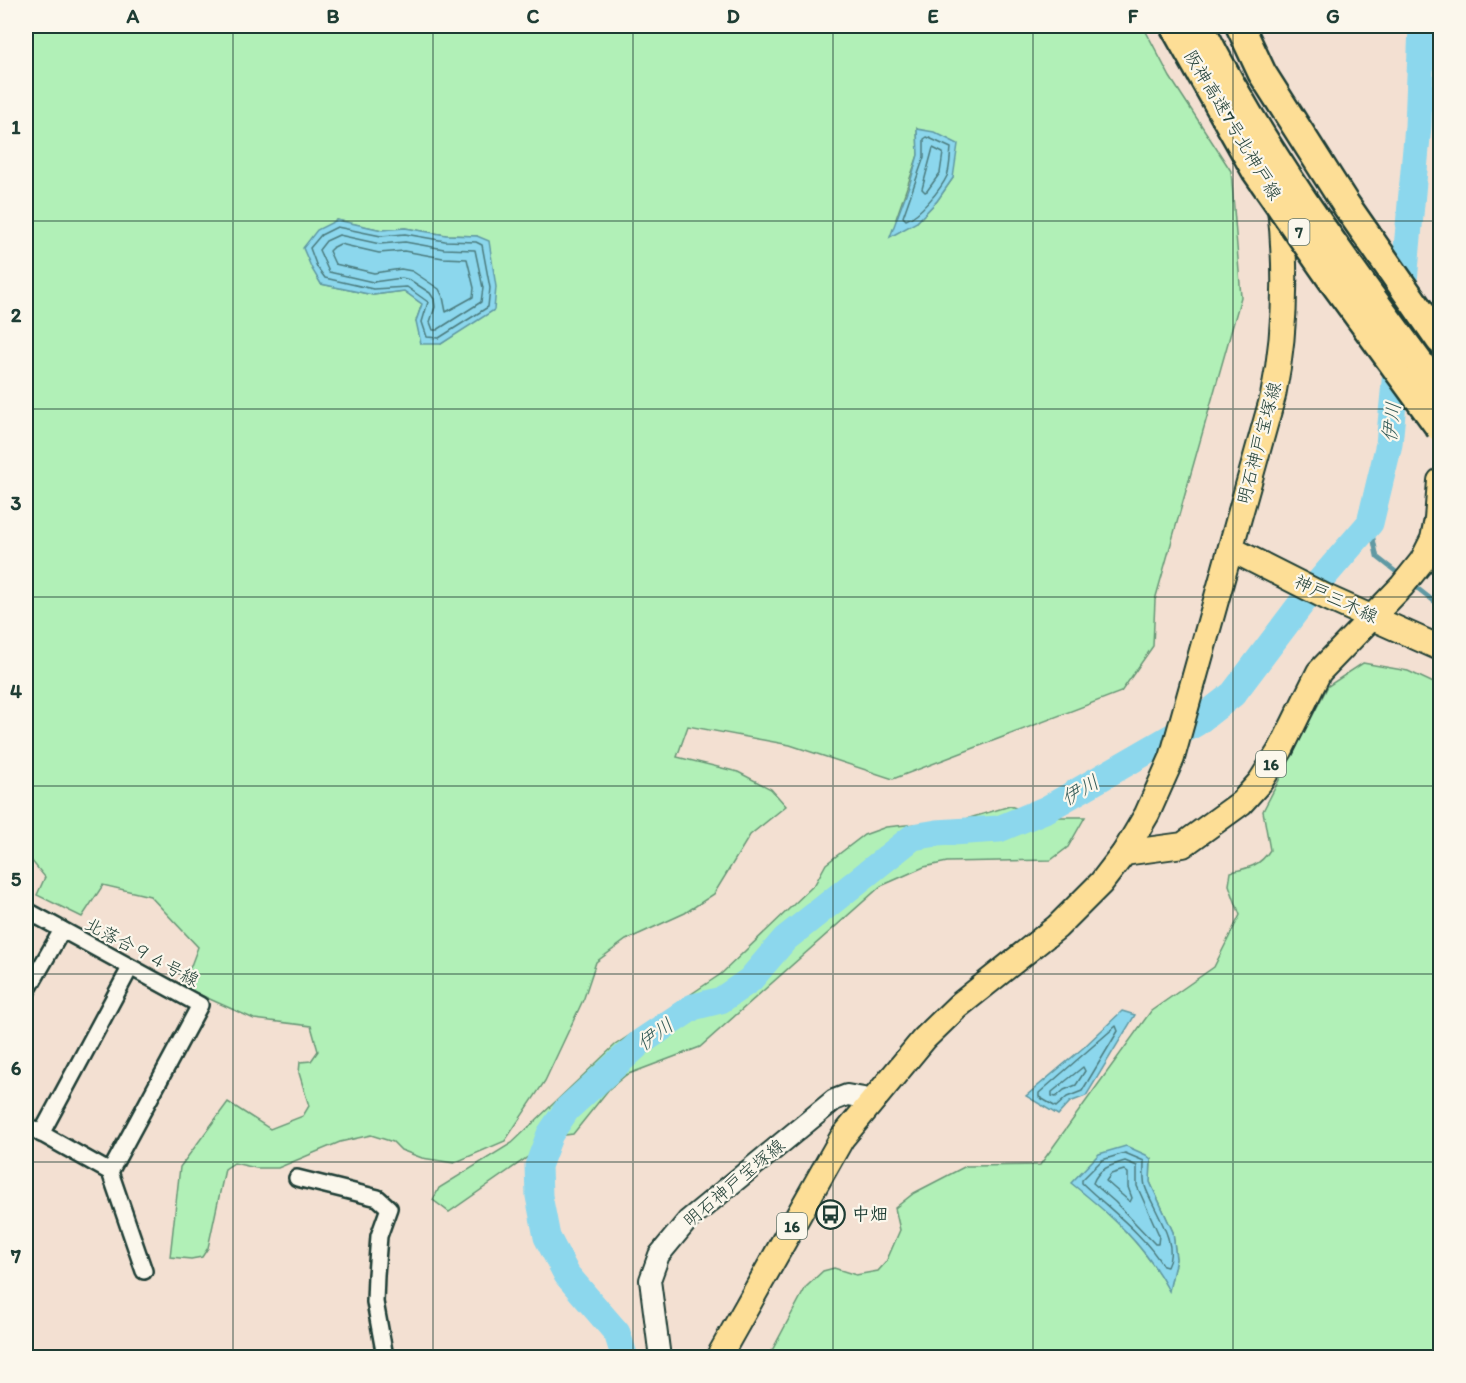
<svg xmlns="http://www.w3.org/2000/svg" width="1466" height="1383" viewBox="0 0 1466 1383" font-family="Itim,'Klee One',sans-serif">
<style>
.green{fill:#b1f0b7;stroke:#689676;stroke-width:1.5;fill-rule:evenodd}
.water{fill:#8cd7ed;stroke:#6099a3;stroke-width:1.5}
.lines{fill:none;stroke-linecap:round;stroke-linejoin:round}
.shore{stroke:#4b7b7e;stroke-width:1.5}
.stream{stroke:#6099a3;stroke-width:4.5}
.river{stroke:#8cd7ed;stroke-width:27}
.minor-casing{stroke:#1f3d34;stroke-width:20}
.tertiary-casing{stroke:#1f3d34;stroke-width:24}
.primary-casing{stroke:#1f3d34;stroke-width:28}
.motorway-casing{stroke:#1f3d34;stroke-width:32}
.minor{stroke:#fbf7ec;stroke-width:15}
.tertiary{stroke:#fbf7ec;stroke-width:20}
.primary{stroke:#fdde96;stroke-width:24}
.motorway{stroke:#fdde96;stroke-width:27}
.motorway-bridge-casing{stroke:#1f3d34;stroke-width:32;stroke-linecap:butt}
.motorway-bridge{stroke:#fdde96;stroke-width:27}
.grid{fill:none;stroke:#1f3d34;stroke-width:1.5;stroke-opacity:0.55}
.labels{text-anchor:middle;stroke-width:4.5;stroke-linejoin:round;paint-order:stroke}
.shield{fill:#fbf7ec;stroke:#61756b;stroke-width:1.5}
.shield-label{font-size:16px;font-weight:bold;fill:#1f3d34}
.street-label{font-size:18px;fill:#1f3d34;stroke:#fbf7ec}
.poi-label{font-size:18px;font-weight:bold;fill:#1f3d34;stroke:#fbf7ec;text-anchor:start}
.water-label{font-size:20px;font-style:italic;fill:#355c59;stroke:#fbf7ec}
.neatline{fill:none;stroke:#1f3d34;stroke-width:2}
.grid-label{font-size:20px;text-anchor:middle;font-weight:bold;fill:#1f3d34}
</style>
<rect width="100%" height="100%" fill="#f3e0d2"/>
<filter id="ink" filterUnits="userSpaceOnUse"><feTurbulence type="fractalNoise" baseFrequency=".0167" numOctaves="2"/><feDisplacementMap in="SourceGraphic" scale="12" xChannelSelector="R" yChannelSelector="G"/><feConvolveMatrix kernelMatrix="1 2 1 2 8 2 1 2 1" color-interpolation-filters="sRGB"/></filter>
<g filter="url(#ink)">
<g class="green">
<path d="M26,26H1143L1170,77L1231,171L1241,297L1155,600L1153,646L1121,692L893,779L790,745L688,726L677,757L738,772L771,789L786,806L750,835L714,894L685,913L626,940L596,962L584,998L545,1081L505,1141L454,1163L422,1158L401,1150L393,1142L371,1135L340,1142L278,1168H256L234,1163L225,1169L208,1248L202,1257L191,1259L170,1257L180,1167L228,1102L270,1129L303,1116L309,1106L299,1073L300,1062L311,1061L318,1051L311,1026L254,1019L183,987L198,947L150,896L103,885L82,917L37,895L45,877L26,854ZM917,129L953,178L937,201L917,222L896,219L918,155ZM336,220L382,230L405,228L446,235L477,236L457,333L441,344L416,321L422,304L404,291L373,295L321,284Z"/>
<path d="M1363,663L1408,671L1440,686V1357L768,1358L806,1287L823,1271L834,1268L856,1275L878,1271L886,1262L900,1230L895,1208L914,1193L966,1166L1040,1165L1151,1011L1214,967L1240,915L1229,885L1231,872C1248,868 1260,866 1270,850L1263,811L1328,686ZM1151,1159L1150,1182L1173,1232L1176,1259L1169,1290C1152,1259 1130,1235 1106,1211Z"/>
<path d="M1010,806L1041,817H1085L1068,847L1051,860L947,862L924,867L881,886L700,1047L626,1075L609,1089L573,1134L558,1136L449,1212L433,1200L439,1188L512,1143L615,1045L721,974L815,884L826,864L864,835L886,827L966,819Z"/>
</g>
<g class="water">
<path d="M917,129L934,132L958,144L953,178L937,201L917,222L890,237L910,183L918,155Z"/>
<path d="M337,220L382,230L405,228L446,235L477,236L489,241L496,287L494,310L441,344H421L416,321L422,304L404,291L373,295L321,284L312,269L303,248L317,230Z"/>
<path d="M1122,1011L1135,1015L1086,1096L1070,1102L1058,1115L1026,1096L1083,1048Z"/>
<path d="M1126,1146L1146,1155L1151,1159L1150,1182L1173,1232L1176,1259L1169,1291C1145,1245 1111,1215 1071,1183L1099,1154Z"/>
</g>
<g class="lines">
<g class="shore">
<path d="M927,137L951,148C950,156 950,168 947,176C941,189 919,216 906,220L903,217L924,157V139Z"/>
<path d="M933,148L943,153L940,173L927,191L925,192L922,189Z"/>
<path d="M337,227L381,236L405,234L445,241L476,242L482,245L490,288L488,307L439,338L427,337L422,322L428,302L407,287L373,289L325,278L317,267L310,248L321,235Z"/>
<path d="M339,235L380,244L405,242L444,249L475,250L483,288L481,302L437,330H433L430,322L435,307L434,299L430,293L410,280L402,278L373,282L329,272L319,250L326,241Z"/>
<path d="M340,244L379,253L404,251L443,258L467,259L474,288L473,297L446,312L443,297L439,289L412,271L401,269L374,273L335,264L329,251L332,248Z"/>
<path d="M1116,1026L1118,1031L1082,1091L1067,1097L1056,1107L1039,1097V1093Z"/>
<path d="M1083,1067L1085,1071L1076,1085L1064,1090L1056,1097L1052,1096V1092Z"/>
<path d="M1125,1153L1144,1161C1144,1169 1143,1178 1145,1186C1152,1208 1180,1243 1167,1267L1163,1266C1143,1233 1110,1210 1082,1183V1180L1102,1160Z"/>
<path d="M1125,1161L1137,1166V1186L1159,1235L1158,1244H1155L1115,1202L1093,1183C1098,1169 1111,1165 1125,1161Z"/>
<path d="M1124,1170L1128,1173V1187L1132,1198L1130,1202L1106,1181L1111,1174Z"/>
</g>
<g class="stream">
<path d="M1370,523L1377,557L1400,575"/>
<path d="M1412,584L1440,606"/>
</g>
<path class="river" d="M625,1358L617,1333L567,1275L547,1237L539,1196L538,1166L550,1134L567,1109L641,1042L693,1007L721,1000L750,980L785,939L913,837L937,833L999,829L1047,809L1196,723L1233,694L1307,596L1370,523L1389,444L1394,393L1418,126L1422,26"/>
<defs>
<g id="minor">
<path d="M26,910L200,1005L110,1172"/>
<path d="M26,993L62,930"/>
<path d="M26,1125L110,1172L144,1271"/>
<path d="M41,1134L130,968"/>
<path d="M297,1178L378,1198L389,1208L379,1236L376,1275L375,1302L384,1351L387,1358"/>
</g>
<path id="tertiary" d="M660,1358L650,1280L659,1255L688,1220L834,1100L847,1095L875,1100"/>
<g id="primary">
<path d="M1231,549L1328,598L1440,648"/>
<path d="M1124,853L1183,845L1241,803L1260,782L1281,749L1319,672L1402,586L1422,561L1433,539L1437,519L1440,481"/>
<path d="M718,1358L842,1138L924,1039L958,1006L1057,927L1101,883L1124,853L1147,814L1172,758L1273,396C1286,332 1287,263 1279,199"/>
</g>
<path id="motorway" d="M1240,26L1262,73L1346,205L1440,340"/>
</defs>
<use href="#minor" class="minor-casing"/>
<use href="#tertiary" class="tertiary-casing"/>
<use href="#primary" class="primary-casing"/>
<use href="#motorway" class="motorway-casing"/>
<use href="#minor" class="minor"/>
<use href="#tertiary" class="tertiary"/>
<use href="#primary" class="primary"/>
<use href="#motorway" class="motorway"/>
<defs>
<g id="motorway-bridge">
<path d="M1174,26L1256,171L1332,280L1440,428"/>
<path d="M1200,26C1265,157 1354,273 1440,391"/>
</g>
</defs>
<use href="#motorway-bridge" class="motorway-bridge-casing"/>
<use href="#motorway-bridge" class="motorway-bridge"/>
</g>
</g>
<path class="grid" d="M233,26V1358M433,26V1358M633,26V1358M833,26V1358M1033,26V1358M1233,26V1358M26,221H1440M26,409H1440M26,597H1440M26,786H1440M26,974H1440M26,1162H1440"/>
<defs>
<symbol id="bus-ring" viewBox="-11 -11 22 22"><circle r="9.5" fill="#fbf7ec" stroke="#1f3d34" stroke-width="1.5"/><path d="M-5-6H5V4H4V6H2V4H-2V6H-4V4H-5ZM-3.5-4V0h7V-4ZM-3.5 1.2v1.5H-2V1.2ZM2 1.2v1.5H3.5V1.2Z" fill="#1f3d34"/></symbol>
</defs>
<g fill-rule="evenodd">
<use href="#bus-ring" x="814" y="1198" width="33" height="33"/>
</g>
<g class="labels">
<g class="shield">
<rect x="1288.5" y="219" width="21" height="26" rx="4.5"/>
<rect x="1256" y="751" width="30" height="26" rx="4.5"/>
<rect x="777" y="1213" width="30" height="26" rx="4.5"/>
</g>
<g class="shield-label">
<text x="1299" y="238">7</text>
<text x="1271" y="770">16</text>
<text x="792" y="1232">16</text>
</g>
<g class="street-label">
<text transform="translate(1233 125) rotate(59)" y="6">阪神高速7号北神戸線</text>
<text transform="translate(1259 443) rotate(-75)" y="6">明石神戸宝塚線</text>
<text transform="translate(1336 599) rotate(25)" y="6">神戸三木線</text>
<text transform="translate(142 952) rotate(28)" y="6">北落合９４号線</text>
<text transform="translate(734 1183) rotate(-40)" y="6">明石神戸宝塚線</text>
</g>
<g class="poi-label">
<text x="852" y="1220">中畑</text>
</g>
<g class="water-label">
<text transform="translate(1391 422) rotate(-83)" y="7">伊川</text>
<text transform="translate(1080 790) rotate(-30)" y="7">伊川</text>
<text transform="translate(655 1034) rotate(-36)" y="7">伊川</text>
</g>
</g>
<rect width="1466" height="1383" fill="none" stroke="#fbf7ec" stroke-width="66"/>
<rect x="33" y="33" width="1400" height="1317" class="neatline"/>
<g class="grid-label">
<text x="133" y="23">A</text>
<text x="333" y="23">B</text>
<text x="533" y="23">C</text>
<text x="733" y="23">D</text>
<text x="933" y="23">E</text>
<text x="1133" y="23">F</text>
<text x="1333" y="23">G</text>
<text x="16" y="134">1</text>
<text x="16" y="322">2</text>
<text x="16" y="510">3</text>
<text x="16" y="698">4</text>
<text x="16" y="886">5</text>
<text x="16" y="1075">6</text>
<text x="16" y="1263">7</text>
</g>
</svg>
